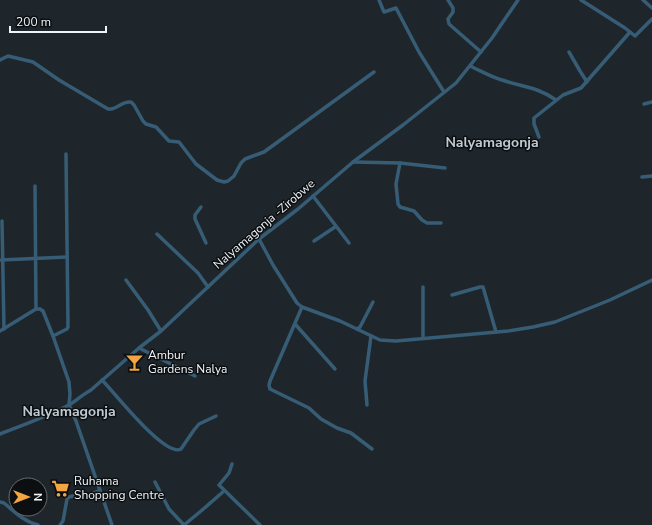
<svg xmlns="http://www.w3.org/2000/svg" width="652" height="525" viewBox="0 0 652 525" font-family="'Nunito Sans',sans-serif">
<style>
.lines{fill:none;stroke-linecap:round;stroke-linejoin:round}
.street{stroke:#365d75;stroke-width:3.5}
.labels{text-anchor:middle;stroke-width:3;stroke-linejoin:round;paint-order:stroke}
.street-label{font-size:12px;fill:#f0f4f7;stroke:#0c0f11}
.poi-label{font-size:12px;fill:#f0f4f7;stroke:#0c0f11;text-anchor:start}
.quarter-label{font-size:14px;font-weight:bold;fill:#c1cad0;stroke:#0c0f11}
</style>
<rect width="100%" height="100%" fill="#1f262b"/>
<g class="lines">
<g class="street">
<path d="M379,0L384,12L396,8L419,52L444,92"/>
<path d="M448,0L453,8V12L448,19L449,24L481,52"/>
<path d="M581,0L625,28L635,36L652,19"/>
<path d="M643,0L652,8"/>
<path d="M569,52L580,71L587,82"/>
<path d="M0,60L8,56L33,62L59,80L108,109C117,110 121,101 131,102L134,105L143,121L146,124L156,127L169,141L179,142L196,164L217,180L224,182L228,181L234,176L241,163L245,159L264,152L374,72"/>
<path d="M470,66C481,71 491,77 502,80C522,87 538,87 556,100"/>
<path d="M644,104L652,102"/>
<path d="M539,137L534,124V118L563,95L581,88L630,32"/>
<path d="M353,162L400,163L445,168"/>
<path d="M400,163L396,184L398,204L400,207L414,211L422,220L427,223H441"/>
<path d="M642,177L652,176"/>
<path d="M35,186L36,309"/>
<path d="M313,196L349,243"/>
<path d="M201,207L195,215V219L206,243"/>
<path d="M2,221L4,329"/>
<path d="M157,234L198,273L208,287"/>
<path d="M259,239L273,265L297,303L302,307L340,321L380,340L396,341L508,331L533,327L555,322L610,300L652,280"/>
<path d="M314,241L335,227"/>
<path d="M1,260L67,257"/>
<path d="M126,280L148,310L161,331"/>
<path d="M423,287V338"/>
<path d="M452,295L480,287H483L496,332"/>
<path d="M302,307L270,381L269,385L270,389L309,408L321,419L337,428L351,433L372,449"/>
<path d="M295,324L335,369"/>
<path d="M357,329L360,327L373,302"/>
<path d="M0,331L36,309H40L43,311L53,336L69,382L70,394L69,405L76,421L112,525"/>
<path d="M53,336L67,329L68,327L66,154"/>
<path d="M139,348L195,376"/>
<path d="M102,380C114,392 165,458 181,449L194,430L199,424L216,416"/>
<path d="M367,405L365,381L371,336"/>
<path d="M0,434C23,425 46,417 67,406C76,402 81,395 91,390L139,348L161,331L259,239L298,209L353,162L403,125L456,83L492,38L518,0"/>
<path d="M232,464L229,473L219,485L260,525"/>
<path d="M155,482L169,509L184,525"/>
<path d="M0,502L4,503C15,512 23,521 38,525"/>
<path d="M60,525L63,521L67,499C72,493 80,498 87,496C91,495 96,492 100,490"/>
<path d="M184,525L201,511L224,491"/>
</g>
</g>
<defs>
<symbol id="bar-bare" viewBox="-9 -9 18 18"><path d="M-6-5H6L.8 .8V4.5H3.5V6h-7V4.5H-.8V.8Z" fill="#f2a541" stroke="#0c0f11" stroke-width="2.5" paint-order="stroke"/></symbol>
<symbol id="supermarket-bare" viewBox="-9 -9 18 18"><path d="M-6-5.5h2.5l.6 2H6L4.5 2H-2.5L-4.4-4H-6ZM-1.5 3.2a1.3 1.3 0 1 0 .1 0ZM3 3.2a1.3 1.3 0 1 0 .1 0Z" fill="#f2a541" stroke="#0c0f11" stroke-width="2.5" paint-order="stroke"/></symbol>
</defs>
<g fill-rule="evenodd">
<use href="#bar-bare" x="122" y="350" width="25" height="25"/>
<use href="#supermarket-bare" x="48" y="476" width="25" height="25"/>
</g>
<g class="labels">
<g class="street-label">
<text transform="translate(264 224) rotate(-41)" y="4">Nalyamagonja -Zirobwe</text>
</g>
<g class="poi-label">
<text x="148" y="359">Ambur<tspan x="148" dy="14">Gardens Nalya</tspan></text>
<text x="74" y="485">Ruhama<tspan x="74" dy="14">Shopping Centre</tspan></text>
</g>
<g class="quarter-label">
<text x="492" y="147">Nalyamagonja</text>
<text x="69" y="416">Nalyamagonja</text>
</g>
</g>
<g transform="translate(28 497) rotate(90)"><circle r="19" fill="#0c0f11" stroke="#676b6d"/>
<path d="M0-3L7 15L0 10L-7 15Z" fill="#f2a541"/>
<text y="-6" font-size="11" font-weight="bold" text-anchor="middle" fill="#f0f4f7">N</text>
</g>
<path d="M10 26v6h96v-6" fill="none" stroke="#f0f4f7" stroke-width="2"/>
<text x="16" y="26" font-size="12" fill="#f0f4f7" stroke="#0c0f11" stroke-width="3" paint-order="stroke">200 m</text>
</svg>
